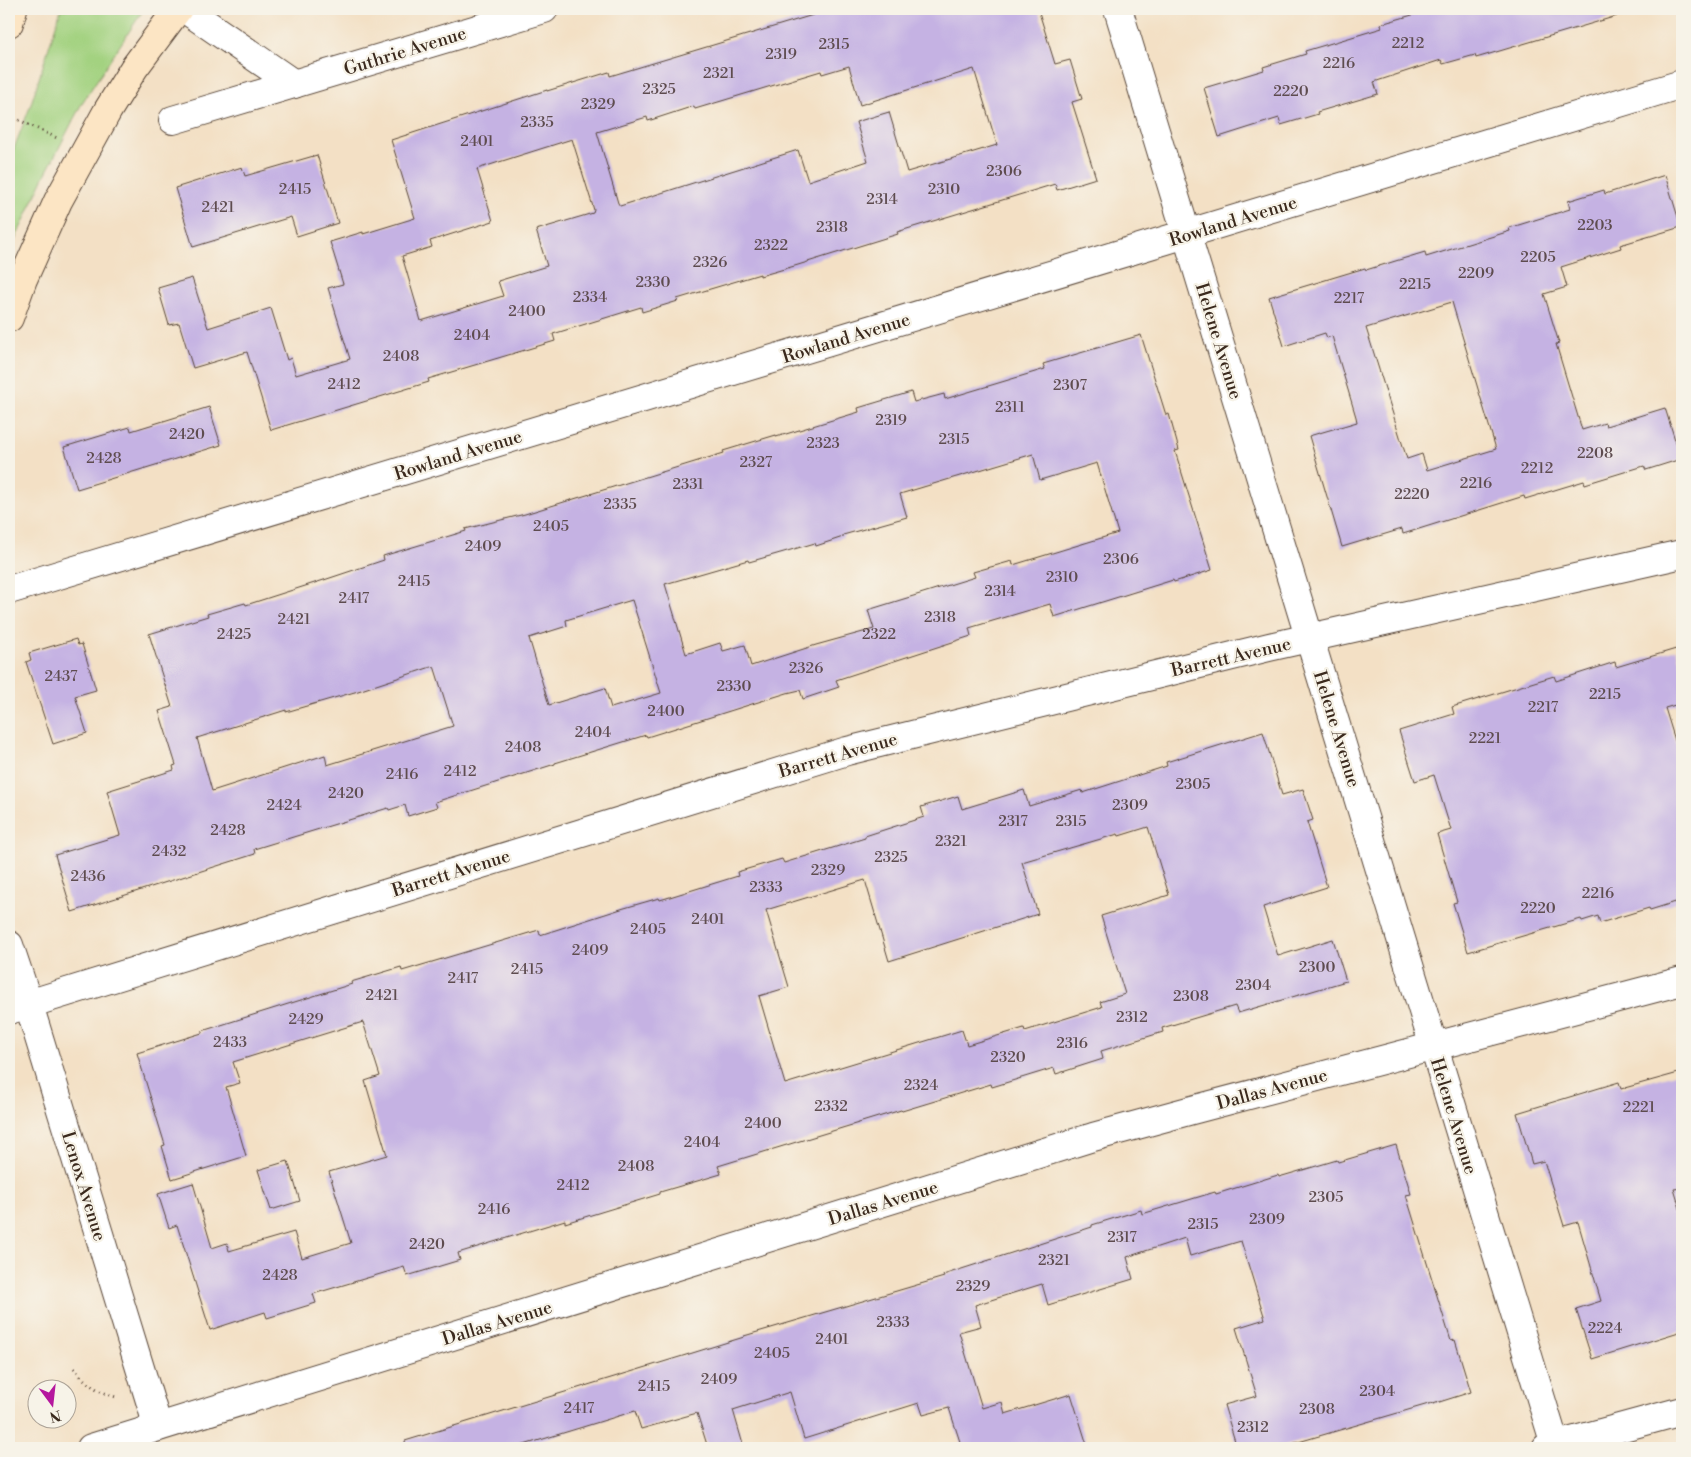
<svg xmlns="http://www.w3.org/2000/svg" width="1691" height="1457" viewBox="0 0 1691 1457" font-family="'Libre Bodoni',serif">
<style>
.green{fill:#a3d280;stroke:#6f7e4f}
.building{fill:#c5b2e3;fill-rule:evenodd}
.lines{fill:none;stroke-linecap:round;stroke-linejoin:round}
.street-casing{stroke:#574537;stroke-width:30}
.secondary-casing{stroke:#574537;stroke-width:30}
.path{stroke:#574537;stroke-width:3;stroke-dasharray:1 4;stroke-linecap:butt}
.street{stroke:#fff;stroke-width:28}
.secondary{stroke:#fce5c4;stroke-width:28}
.labels{text-anchor:middle;stroke-width:4.5;stroke-linejoin:round;paint-order:stroke}
.number-label{font-size:15px;fill:#5e4c4f}
.street-label{font-size:18px;fill:#3b2a1e;stroke:#f7f3e8}
</style>
<rect width="100%" height="100%" fill="#f7f3e8"/>
<filter id="ink" filterUnits="userSpaceOnUse"><feTurbulence type="fractalNoise" baseFrequency=".02" numOctaves="2"/><feDisplacementMap in="SourceGraphic" scale="10" xChannelSelector="R" yChannelSelector="G"/><feConvolveMatrix kernelMatrix="1 2 1 2 8 2 1 2 1" color-interpolation-filters="sRGB"/></filter>
<filter id="wash" filterUnits="userSpaceOnUse"><feTurbulence type="fractalNoise" baseFrequency=".0096" numOctaves="4" result="noise"/><feDisplacementMap in="SourceGraphic" scale="20" xChannelSelector="R" yChannelSelector="G"/><feGaussianBlur stdDeviation="1.12" result="paint"/><feColorMatrix in="noise" values="0 0 0 0 0 0 0 0 0 0 0 0 0 0 0 0 0 1.4 0 .05"/><feComposite in="paint" operator="in"/></filter>
<g filter="url(#wash)">
<rect width="100%" height="100%" fill="#f3e0c5"/>
<path class="green" d="M61,9H144L82,103L42,181L9,253V161L30,107Z"/>
<g id="blocks">
<g class="building">
<path d="M833,9H1038L1055,64L1070,60L1082,99L1072,102L1096,178L1057,190L1055,184L897,232L898,234L798,265L760,276V274L677,299L678,301L642,312L641,307L553,334L555,341L428,379L429,382L271,430L247,352L193,368L179,323L169,325L158,288L192,278L208,328L271,308L287,360L291,358L296,375L350,359L328,288L343,284L330,242L363,232V234L415,218L391,140L547,90V91L609,72L610,76ZM849,66L860,105L974,69L997,145L907,172L889,112L856,122L868,161L808,181L798,150L620,206L618,203L597,132L647,117L648,121L694,106L695,109L821,71L822,74ZM572,139L594,210L593,213L536,230L547,266L498,281L503,296L421,321L402,256L432,247L430,241L493,221L477,169Z"/>
<path d="M1433,9H1616L1617,16L1476,58L1475,55L1443,64L1441,60L1374,82L1378,94L1317,112L1318,114L1281,125L1279,118L1219,137L1204,88L1264,70L1263,67L1306,54L1305,51L1382,28L1381,24Z"/>
<path d="M317,155L338,223L297,236L291,217L193,247L175,188L242,167L245,176Z"/>
<path d="M1665,175L1681,227L1620,245L1621,248L1561,267L1567,287L1544,294L1559,343L1556,344L1582,430L1605,423L1606,426L1665,408L1681,459L1646,470L1644,466L1585,484L1584,481L1525,499L1524,496L1403,534L1402,529L1342,547L1309,436L1357,422L1356,417L1332,336L1327,338L1325,333L1284,346L1269,297L1365,268L1366,270L1425,252L1426,257L1510,231L1509,228L1570,209L1568,201L1604,190L1605,194ZM1452,302L1496,449L1427,470L1422,454L1407,459L1366,328Z"/>
<path d="M1141,335L1166,415L1169,414L1179,450L1175,451L1212,570L1174,582L1173,580L1054,617L1050,604L969,628L971,636L836,680L839,687L803,699L800,690L787,693L647,737L646,735L555,763V764L435,802L437,807L408,816L405,805L389,810L388,808L254,849L255,854L72,912L55,855L120,835L107,791L174,770L173,766L176,765L159,711L172,707L149,634L208,616L207,614L245,603L246,605L327,579L384,560L383,556L466,531L465,529L525,514L724,453L723,451L776,435V437L859,412L858,408L911,392L914,402L944,394L945,399L1045,369L1043,364ZM1033,454L1040,480L1097,463L1118,533L1013,565L1012,561L973,572L975,577L868,610L874,629L816,645L751,666L745,645L723,651L720,643L686,654L665,584L748,560L749,562L815,543L816,546L843,537V535L907,517L900,494ZM632,600L661,693L611,708L605,688L549,705L529,638L567,626L566,620ZM434,666L453,726L327,765L325,755L212,791L197,738L286,710V712L358,691Z"/>
<path d="M209,407L221,445L77,489L64,447L130,427L131,431Z"/>
<path d="M76,639L78,645L82,644L96,690L75,696L87,733L53,744L26,662L31,660L29,653Z"/>
<path d="M1676,649L1682,669V703L1665,708L1682,763V900L1650,910L1649,908L1600,923L1598,916L1582,921L1581,919L1468,952L1453,903L1457,902L1437,834L1451,830L1434,775L1415,781L1399,731L1454,714L1452,707L1554,676L1556,681L1615,662L1616,667Z"/>
<path d="M1263,732L1282,795L1303,789L1313,820L1307,822L1327,887L1263,907L1278,956L1333,939L1346,981L1238,1013L1235,1006L1162,1028L1163,1032L1101,1051L1103,1059L1056,1074L1054,1068L992,1087L991,1084L902,1111L901,1110L718,1166L721,1174L660,1192V1194L565,1223V1220L458,1253L460,1260L407,1276L404,1267L313,1294L316,1303L267,1318L265,1312L210,1330L177,1225L169,1228L158,1194L193,1183L212,1248L227,1243L229,1251L294,1232L302,1258L351,1243L329,1172L387,1155L365,1081L380,1076L363,1022L233,1062L240,1083L226,1087L246,1156L172,1179L162,1146L165,1145L137,1053L202,1033V1031L352,984L351,982L401,967L402,971L539,930L540,935L621,909L659,898L660,900L738,876L737,872L782,859L784,863L865,838V836L924,817L921,807L958,796L962,809L1024,790L1029,806L1082,790L1083,793L1167,766L1166,762ZM1148,827L1169,895L1101,916L1125,994L1100,1002L1102,1007L1025,1031L1024,1028L967,1045L962,1030L785,1084L759,996L789,987L766,910L865,880L889,961L1038,914L1022,862L1118,834L1119,836Z"/>
<path d="M1682,1072V1188L1674,1189L1682,1215V1331L1592,1359L1576,1309L1601,1301L1578,1222L1564,1226L1544,1161L1532,1164L1517,1113L1619,1082L1621,1089Z"/>
<path d="M1396,1145L1411,1194L1406,1195L1451,1341L1455,1340L1471,1392L1433,1404L1432,1403L1278,1448H1237L1224,1405L1257,1396L1236,1328L1265,1319L1241,1241L1190,1256L1185,1238L1127,1257L1133,1279L1048,1305L1042,1284L975,1305L981,1326L959,1332L982,1408L1002,1402L1005,1414L1071,1394L1088,1448H962L949,1408L923,1415L919,1403L804,1439L790,1392L733,1410L744,1448H708L697,1413L641,1429L635,1411L514,1448H406L405,1441L686,1355L744,1337V1336L944,1277L943,1275L1092,1227V1225L1141,1210L1142,1214L1215,1192L1216,1194L1278,1175L1279,1177L1337,1160L1338,1162Z"/>
<path d="M288,1161L300,1201L271,1210L258,1170Z"/>
</g>
</g>
</g>
<g filter="url(#ink)">
<use href="#blocks" fill-opacity="0" stroke="#574537" stroke-width="1"/>
<g class="lines">
<defs>
<g id="street">
<path d="M185,9L294,84"/>
<path d="M1118,9L1556,1448"/>
<path d="M173,120L544,9"/>
<path d="M9,590L1682,84"/>
<path d="M9,945L29,1005L158,1427"/>
<path d="M9,1010L847,751L1269,647L1682,554"/>
<path d="M91,1448L1093,1137L1192,1110L1682,981"/>
<path d="M1546,1448L1682,1411"/>
</g>
<g id="secondary">
<path d="M9,23L13,9"/>
<path d="M9,318L23,279L58,201L108,110L134,68L178,9"/>
</g>
</defs>
<use href="#street" class="street-casing"/>
<use href="#secondary" class="secondary-casing"/>
<g class="path">
<path d="M19,120L57,138"/>
<path d="M74,1368C84,1382 98,1392 116,1397"/>
</g>
<use href="#street" class="street"/>
<use href="#secondary" class="secondary"/>
</g>
</g>
<g class="labels">
<g class="number-label">
<text x="1408" y="48">2212</text>
<text x="834" y="49">2315</text>
<text x="781" y="59">2319</text>
<text x="1339" y="68">2216</text>
<text x="719" y="78">2321</text>
<text x="659" y="94">2325</text>
<text x="1291" y="96">2220</text>
<text x="598" y="109">2329</text>
<text x="537" y="127">2335</text>
<text x="477" y="146">2401</text>
<text x="1004" y="176">2306</text>
<text x="295" y="194">2415</text>
<text x="944" y="194">2310</text>
<text x="882" y="204">2314</text>
<text x="218" y="212">2421</text>
<text x="1595" y="230">2203</text>
<text x="832" y="232">2318</text>
<text x="771" y="250">2322</text>
<text x="1538" y="262">2205</text>
<text x="710" y="267">2326</text>
<text x="1476" y="278">2209</text>
<text x="653" y="287">2330</text>
<text x="1415" y="289">2215</text>
<text x="590" y="302">2334</text>
<text x="1349" y="303">2217</text>
<text x="527" y="316">2400</text>
<text x="472" y="340">2404</text>
<text x="401" y="361">2408</text>
<text x="344" y="389">2412</text>
<text x="1070" y="390">2307</text>
<text x="1010" y="412">2311</text>
<text x="891" y="425">2319</text>
<text x="187" y="439">2420</text>
<text x="954" y="444">2315</text>
<text x="823" y="448">2323</text>
<text x="1595" y="458">2208</text>
<text x="104" y="463">2428</text>
<text x="756" y="467">2327</text>
<text x="1537" y="473">2212</text>
<text x="1476" y="488">2216</text>
<text x="688" y="489">2331</text>
<text x="1412" y="499">2220</text>
<text x="620" y="509">2335</text>
<text x="551" y="531">2405</text>
<text x="483" y="551">2409</text>
<text x="1121" y="564">2306</text>
<text x="1062" y="582">2310</text>
<text x="414" y="586">2415</text>
<text x="1000" y="596">2314</text>
<text x="354" y="603">2417</text>
<text x="940" y="622">2318</text>
<text x="294" y="624">2421</text>
<text x="234" y="639">2425</text>
<text x="879" y="639">2322</text>
<text x="806" y="673">2326</text>
<text x="61" y="681">2437</text>
<text x="734" y="691">2330</text>
<text x="1605" y="699">2215</text>
<text x="1543" y="712">2217</text>
<text x="666" y="716">2400</text>
<text x="593" y="737">2404</text>
<text x="1485" y="743">2221</text>
<text x="523" y="752">2408</text>
<text x="460" y="776">2412</text>
<text x="402" y="779">2416</text>
<text x="1193" y="789">2305</text>
<text x="346" y="798">2420</text>
<text x="284" y="810">2424</text>
<text x="1130" y="810">2309</text>
<text x="1013" y="826">2317</text>
<text x="1071" y="826">2315</text>
<text x="228" y="835">2428</text>
<text x="951" y="846">2321</text>
<text x="169" y="856">2432</text>
<text x="891" y="862">2325</text>
<text x="828" y="875">2329</text>
<text x="88" y="881">2436</text>
<text x="766" y="892">2333</text>
<text x="1598" y="898">2216</text>
<text x="1538" y="913">2220</text>
<text x="708" y="924">2401</text>
<text x="648" y="934">2405</text>
<text x="590" y="955">2409</text>
<text x="1317" y="972">2300</text>
<text x="527" y="974">2415</text>
<text x="463" y="983">2417</text>
<text x="1253" y="990">2304</text>
<text x="382" y="1000">2421</text>
<text x="1191" y="1001">2308</text>
<text x="1132" y="1022">2312</text>
<text x="306" y="1024">2429</text>
<text x="230" y="1047">2433</text>
<text x="1072" y="1048">2316</text>
<text x="1008" y="1062">2320</text>
<text x="921" y="1090">2324</text>
<text x="831" y="1111">2332</text>
<text x="1639" y="1112">2221</text>
<text x="763" y="1128">2400</text>
<text x="702" y="1147">2404</text>
<text x="636" y="1171">2408</text>
<text x="573" y="1190">2412</text>
<text x="1326" y="1202">2305</text>
<text x="494" y="1214">2416</text>
<text x="1267" y="1224">2309</text>
<text x="1203" y="1229">2315</text>
<text x="1122" y="1242">2317</text>
<text x="427" y="1249">2420</text>
<text x="1054" y="1265">2321</text>
<text x="280" y="1280">2428</text>
<text x="973" y="1291">2329</text>
<text x="893" y="1327">2333</text>
<text x="1605" y="1333">2224</text>
<text x="832" y="1344">2401</text>
<text x="772" y="1358">2405</text>
<text x="719" y="1384">2409</text>
<text x="654" y="1391">2415</text>
<text x="1377" y="1396">2304</text>
<text x="579" y="1413">2417</text>
<text x="1317" y="1414">2308</text>
<text x="1253" y="1432">2312</text>
</g>
<g class="street-label">
<text transform="translate(405 51) rotate(-17)" y="6">Guthrie Avenue</text>
<text transform="translate(1233 221) rotate(-17)" y="6">Rowland Avenue</text>
<text transform="translate(846 338) rotate(-17)" y="6">Rowland Avenue</text>
<text transform="translate(1219 341) rotate(73)" y="6">Helene Avenue</text>
<text transform="translate(458 455) rotate(-17)" y="6">Rowland Avenue</text>
<text transform="translate(1231 657) rotate(-13)" y="6">Barrett Avenue</text>
<text transform="translate(1337 729) rotate(73)" y="6">Helene Avenue</text>
<text transform="translate(838 755) rotate(-16)" y="6">Barrett Avenue</text>
<text transform="translate(451 873) rotate(-17)" y="6">Barrett Avenue</text>
<text transform="translate(1272 1089) rotate(-15)" y="6">Dallas Avenue</text>
<text transform="translate(1454 1116) rotate(73)" y="6">Helene Avenue</text>
<text transform="translate(84 1186) rotate(73)" y="6">Lenox Avenue</text>
<text transform="translate(883 1203) rotate(-17)" y="6">Dallas Avenue</text>
<text transform="translate(497 1323) rotate(-17)" y="6">Dallas Avenue</text>
</g>
</g>
<rect width="1691" height="1457" fill="none" stroke="#f7f3e8" stroke-width="30"/>
<g transform="translate(52 1404) rotate(165)"><circle r="24" fill="#f7f3e8" stroke="#aca397"/>
<path d="M0-4L9 19L0 12L-9 19Z" fill="#b5179e"/>
<text y="-8" font-size="14" font-weight="bold" text-anchor="middle" fill="#3b2a1e">N</text>
</g>
</svg>
